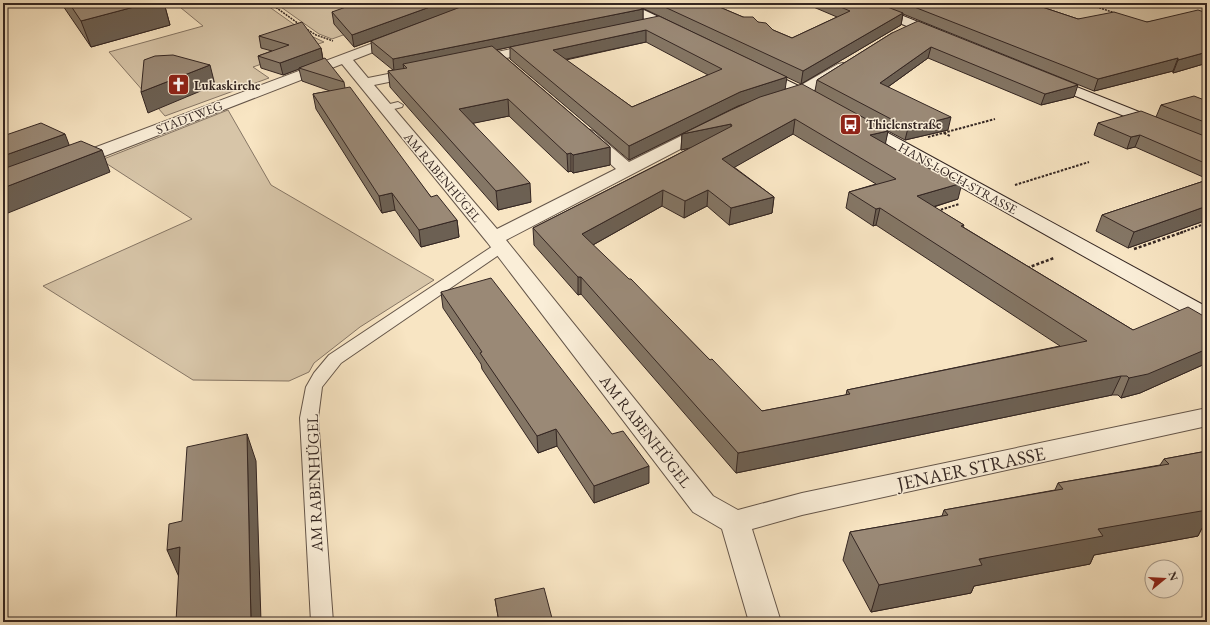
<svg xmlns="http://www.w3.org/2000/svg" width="1210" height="625" viewBox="0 0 1210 625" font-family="'EB Garamond',serif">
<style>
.green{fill:#d7c5a8;stroke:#867665}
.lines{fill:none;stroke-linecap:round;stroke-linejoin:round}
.lane-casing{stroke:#65564a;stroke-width:2}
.street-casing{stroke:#65564a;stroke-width:2}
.secondary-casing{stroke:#342622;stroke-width:2}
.path-far2{stroke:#342622;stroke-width:1.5;stroke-dasharray:2 1;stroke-linecap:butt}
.path-far1{stroke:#342622;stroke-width:2;stroke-dasharray:2.5 1.5;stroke-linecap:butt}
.path{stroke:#342622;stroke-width:2.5;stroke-dasharray:3 2;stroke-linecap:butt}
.lane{fill:#faeed8;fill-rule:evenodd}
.street{fill:#faeed8;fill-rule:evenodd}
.secondary{fill:#faeed8;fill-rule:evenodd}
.wall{fill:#847665;stroke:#342622;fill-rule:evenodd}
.shaded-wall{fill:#6c6053;stroke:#342622}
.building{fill:#9a8976;stroke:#342622;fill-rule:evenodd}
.labels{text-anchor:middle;stroke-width:3;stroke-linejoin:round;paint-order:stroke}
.far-poi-label{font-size:13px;font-weight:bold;fill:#342622;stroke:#faeed8;text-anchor:start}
.far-street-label{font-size:13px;fill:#342622;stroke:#faeed8}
.street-label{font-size:16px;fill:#342622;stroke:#faeed8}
.near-street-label{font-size:19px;fill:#342622;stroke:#faeed8}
</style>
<rect width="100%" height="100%" fill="#f8e5c3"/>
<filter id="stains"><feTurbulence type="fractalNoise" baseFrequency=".005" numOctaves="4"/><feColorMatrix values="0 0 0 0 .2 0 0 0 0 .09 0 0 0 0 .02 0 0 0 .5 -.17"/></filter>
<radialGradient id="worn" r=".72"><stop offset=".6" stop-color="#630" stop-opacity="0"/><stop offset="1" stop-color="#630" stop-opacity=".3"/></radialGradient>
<g class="green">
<path d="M175,3H270L268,6L309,35L324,42L253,67L269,78L165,116L109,52L203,26Z"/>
<path d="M280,3H432L332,39L319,34L278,5Z"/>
<path d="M1028,3H1207V64Z"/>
<path d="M228,110L271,185L434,280L360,327L314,363L309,372L289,381L193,380L43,286L192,219L101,160Z"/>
</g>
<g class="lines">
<defs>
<g id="lane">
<path d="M398,102L403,105L402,107L386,111L381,108L382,106Z"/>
<path d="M501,243L506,244L508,247L506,250L341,363L322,387L318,418L333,622H311L300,418L306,387L314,373L329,355L496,244Z"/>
</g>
<g id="street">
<path d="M400,33L404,34L406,37L404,40L353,60L368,78L418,68L423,69L425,72L423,75L374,85L497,229L616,169L581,137L579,134L581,131L587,129L593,131L629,162L703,125L709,123L715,125L717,128L715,131L506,240L713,496L738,510L802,493L1207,408V426L802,515L752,529L781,622H749L722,529L693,512L487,242L342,64L79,166L73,167L67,166L65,162L67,158Z"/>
<path d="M539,43L544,44L545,47L544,50L473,65L468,64L466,61L468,58L473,57Z"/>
<path d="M843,63L848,64L850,67L848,70C832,79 794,106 776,101L774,98L776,95L796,88L838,64Z"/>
</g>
<g id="secondary">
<path d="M614,3H629L682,28L684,31L682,34H674L616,5Z"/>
<path d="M855,3H871L943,32L945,35L943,38H935L857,5Z"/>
<path d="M760,67L823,98L825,101L823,104L818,105L813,104L755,74L753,71L755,68Z"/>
<path d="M1049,76L1207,139V150L1044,83L1042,80L1044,77Z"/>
<path d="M860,119L866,121L1207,307V323L1199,321L854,127L852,124L854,121Z"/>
</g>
</defs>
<use href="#lane" class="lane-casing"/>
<use href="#street" class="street-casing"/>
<use href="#secondary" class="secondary-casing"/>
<g class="path-far2">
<path d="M276,3L274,6L299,24"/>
<path d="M1085,3L1115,13"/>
<path d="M305,28L316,35L333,41"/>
</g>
<g class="path-far1">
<path d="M944,133L950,136"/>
<path d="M928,137L995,119"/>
<path d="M1015,185L1089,162"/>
<path d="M937,211L959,204"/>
<path d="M1180,233L1207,223"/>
</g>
<g class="path">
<path d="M1134,249L1183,232"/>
<path d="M1027,268L1054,258"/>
</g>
<use href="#lane" class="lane"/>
<use href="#street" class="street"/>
<use href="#secondary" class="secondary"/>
</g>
<g class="wall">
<path d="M61,3H164L170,25L91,47Z"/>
<path d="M632,3H710L743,17L758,22L773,30L792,38L837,17L804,3H1030L1078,19L1147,22L1207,13V63L1173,73V71L1094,91L903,14L901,25L801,84Z"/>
<path d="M643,9V20L785,89L815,91L817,80L892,33L1074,97L1041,105L928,58L888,87L948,130L905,140L888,131L885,143L958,199L934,207L964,225L963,227L1133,330L1207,318V363L1140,393L1121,398L1118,395H1112L736,473L581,294L578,295L534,245L533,228L690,148L681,150L682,134L745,103L738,106L629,160L510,59V47L497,50L610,147V165L573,173L571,171L568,172L509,116L473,123L531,202L498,210L390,87L388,71L393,70L372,53L371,41L354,47L334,24L332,12ZM646,42L708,75L632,107L566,60ZM793,134L876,184L849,192L846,208L873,226L876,225L1060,346L847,390L846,395L762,411L593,245L662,206L684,218L707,206L729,225L772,213L774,197L734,167Z"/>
<path d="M259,36L321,48L323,59L344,82L345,88L431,197L457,220L459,237L421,247L395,210L382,213L316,109L313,94L330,91L302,81L299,69L283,75L261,68L258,56L272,51L261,48Z"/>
<path d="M1207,101V176L1203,177L1135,147L1127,149L1094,135L1098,123L1156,117L1161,105Z"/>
<path d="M1207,180V220L1128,248L1096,231L1102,215Z"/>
<path d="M441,292L649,483L594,503L557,446L538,453L482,369L481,364L443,308Z"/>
<path d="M1207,451V527L1202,528L1198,536L1094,555L1090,564L974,586L971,593L871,612L843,560L850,532L942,516L944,510L1055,490L1058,483L1160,465L1164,459Z"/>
<path d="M495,599L553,622H499Z"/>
</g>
<g class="shaded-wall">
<path d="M149,3H164L170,25L91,47L81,21Z"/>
<path d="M441,3H473L354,47L352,35Z"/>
<path d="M643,9V20L407,68L403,64L404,69L394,71L393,59Z"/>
<path d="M903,13L901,25L801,84L803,71Z"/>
<path d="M646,30V42L553,62V50Z"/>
<path d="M931,47L928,58L878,94L880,83Z"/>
<path d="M321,48L323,60L299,68V69L283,75L280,63Z"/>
<path d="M1207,52V63L1173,73L1178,60Z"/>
<path d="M1178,58L1173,71L1094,91L1098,79Z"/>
<path d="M210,65L215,85L148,113L141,92Z"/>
<path d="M787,77L785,90L738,106L629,160V146L740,92Z"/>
<path d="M1078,85L1074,97L1041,105L1045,94Z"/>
<path d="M508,99L509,116L460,126L459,109Z"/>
<path d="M951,117L948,130L905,140L908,128Z"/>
<path d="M795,119L793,134L721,175L722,159Z"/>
<path d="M731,124L730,139L681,150L682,134Z"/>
<path d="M888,131L885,146L870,135Z"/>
<path d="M65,134L73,155L3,181V156Z"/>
<path d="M1140,135L1135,147L1127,149L1131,137Z"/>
<path d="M610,147V165L573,173V155Z"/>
<path d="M102,150L110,172L3,215V188Z"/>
<path d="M571,153V171L568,172L567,154Z"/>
<path d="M1207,168V176L1203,177Z"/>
<path d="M530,183L531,202L498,210L496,191Z"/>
<path d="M962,183L958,199L913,213L917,196Z"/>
<path d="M663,190L662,206L582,251V234Z"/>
<path d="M708,190L707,206L684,218L685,201Z"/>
<path d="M392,193L395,210L382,213L379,196Z"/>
<path d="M774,197L772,213L729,225L731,208Z"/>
<path d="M1207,206V220L1128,248L1134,232Z"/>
<path d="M880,208L876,225L873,226L876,209Z"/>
<path d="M457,220L459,237L421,247L419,230Z"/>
<path d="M578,277H581V294L578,295Z"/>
<path d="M1207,349V363L1140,393L1121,398L1129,378Z"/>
<path d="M1121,376L1112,395L736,473L738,453Z"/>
<path d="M556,429L557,446L538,453L537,436Z"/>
<path d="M247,434L256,461L261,622H251Z"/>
<path d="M649,466V483L594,503V486Z"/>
<path d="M1207,504V527L1202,528L1198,536L1094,555L1090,564L974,586L971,593L871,612L879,585L1098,529Z"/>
<path d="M180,547L179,577L167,550Z"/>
</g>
<g class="building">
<path d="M69,3H149L81,21Z"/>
<path d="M357,3H441L352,35L332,12Z"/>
<path d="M471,3H631L643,9L393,59L371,41Z"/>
<path d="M656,3H710L743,17H753L758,22L766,23L773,30L792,38L850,11L831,3H877L903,13L803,71Z"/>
<path d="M904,3H1030L1078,19L1114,12L1147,22L1198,10L1207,13V52L1178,60V58L1098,79Z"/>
<path d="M659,16L787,77L740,92L629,146L510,47ZM646,30L722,69L632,107L553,50Z"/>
<path d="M918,21L1078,85L1045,94L931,47L880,83L951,117L908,128L817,80L892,33Z"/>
<path d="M302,22L321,48L280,63L258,56L289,45L259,36Z"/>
<path d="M492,46L610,147L573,155L571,153L567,154L508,99L459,109L530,183L496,191L388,71L407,68L403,64Z"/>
<path d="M173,55L210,65L141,92L144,60L155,56Z"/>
<path d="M325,58L344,82L299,68Z"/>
<path d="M802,84L888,131L870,135L930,169L934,167L962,183L917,196L964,225L961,226L1133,330L1188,307L1207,318V349L1148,374L1129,378L1127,376H1121L738,453L581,277H578L533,228L667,160L732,126L731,124L682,134L731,110L760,97ZM795,119L896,179L849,192L876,209L880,208L1087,341L847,390L850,394L762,411L712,359L710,360L631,279H629L582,234L663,190L685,201L708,190L731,208L774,197L722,159Z"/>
<path d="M350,87L431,197L437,195L457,220L419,230L392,193L379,196L313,94Z"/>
<path d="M1194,96L1207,101V123L1161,105Z"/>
<path d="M1141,111L1207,137V164L1140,135L1131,137L1098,123Z"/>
<path d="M41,123L65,134L3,156V136Z"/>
<path d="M81,141L102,150L3,188V169Z"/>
<path d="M1207,180V206L1134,232L1102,215Z"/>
<path d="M491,278L612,434L623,431L649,466L594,486L556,429L537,436L480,353L482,352L441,292Z"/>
<path d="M247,434L251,622H176L180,547L167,550L169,524L182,521L187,447Z"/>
<path d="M1207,451V510L1098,529L1103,536L979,559L982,565L879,585L850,532L948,515L944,510L1063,489L1058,483L1169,464L1164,459Z"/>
<path d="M544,588L553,622H499L495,599Z"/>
</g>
<defs>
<symbol id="church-square" viewBox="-11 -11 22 22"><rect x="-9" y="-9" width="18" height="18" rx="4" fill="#8f2418" stroke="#faeed8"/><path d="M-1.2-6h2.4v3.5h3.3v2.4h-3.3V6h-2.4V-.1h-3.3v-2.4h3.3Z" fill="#fff"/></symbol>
<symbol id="bus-square" viewBox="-11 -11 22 22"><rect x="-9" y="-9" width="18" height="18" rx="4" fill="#8f2418" stroke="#faeed8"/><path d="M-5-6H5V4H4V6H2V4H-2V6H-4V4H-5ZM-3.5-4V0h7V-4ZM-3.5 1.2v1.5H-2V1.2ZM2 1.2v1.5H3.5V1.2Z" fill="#fff"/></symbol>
</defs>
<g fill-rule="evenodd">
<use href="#church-square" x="166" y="72" width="25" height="25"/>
<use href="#bus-square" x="838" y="112" width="25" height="25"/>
</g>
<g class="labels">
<g class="far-poi-label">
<text x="194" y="90">Lukaskirche</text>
<text x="866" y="129">Thielenstraße</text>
</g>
<g class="far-street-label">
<text transform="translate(189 117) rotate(-21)" y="5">STADTWEG</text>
<text transform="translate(443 177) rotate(50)" y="5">AM RABENHÜGEL</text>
<text transform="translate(958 178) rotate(29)" y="5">HANS-LOCH-STRASSE</text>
</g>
<g class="street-label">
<text transform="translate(646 431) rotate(52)" y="6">AM RABENHÜGEL</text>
<text transform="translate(314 483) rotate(-92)" y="6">AM RABENHÜGEL</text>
</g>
<g class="near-street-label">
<text transform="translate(971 468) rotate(-12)" y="7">JENAER STRASSE</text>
</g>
</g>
<rect width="1210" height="625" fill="none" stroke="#f8e5c3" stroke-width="16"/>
<rect x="4" y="4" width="1202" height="617" fill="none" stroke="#342622" stroke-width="2"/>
<rect x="8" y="8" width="1194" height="609" fill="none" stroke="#342622"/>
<g transform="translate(1164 579) rotate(72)"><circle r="19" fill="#faeed8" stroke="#ab9e8f"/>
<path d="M0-3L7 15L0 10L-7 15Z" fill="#8f2418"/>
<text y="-6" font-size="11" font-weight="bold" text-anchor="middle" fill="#342622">N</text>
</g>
<rect width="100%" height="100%" filter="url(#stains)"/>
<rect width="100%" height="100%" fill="url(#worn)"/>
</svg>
